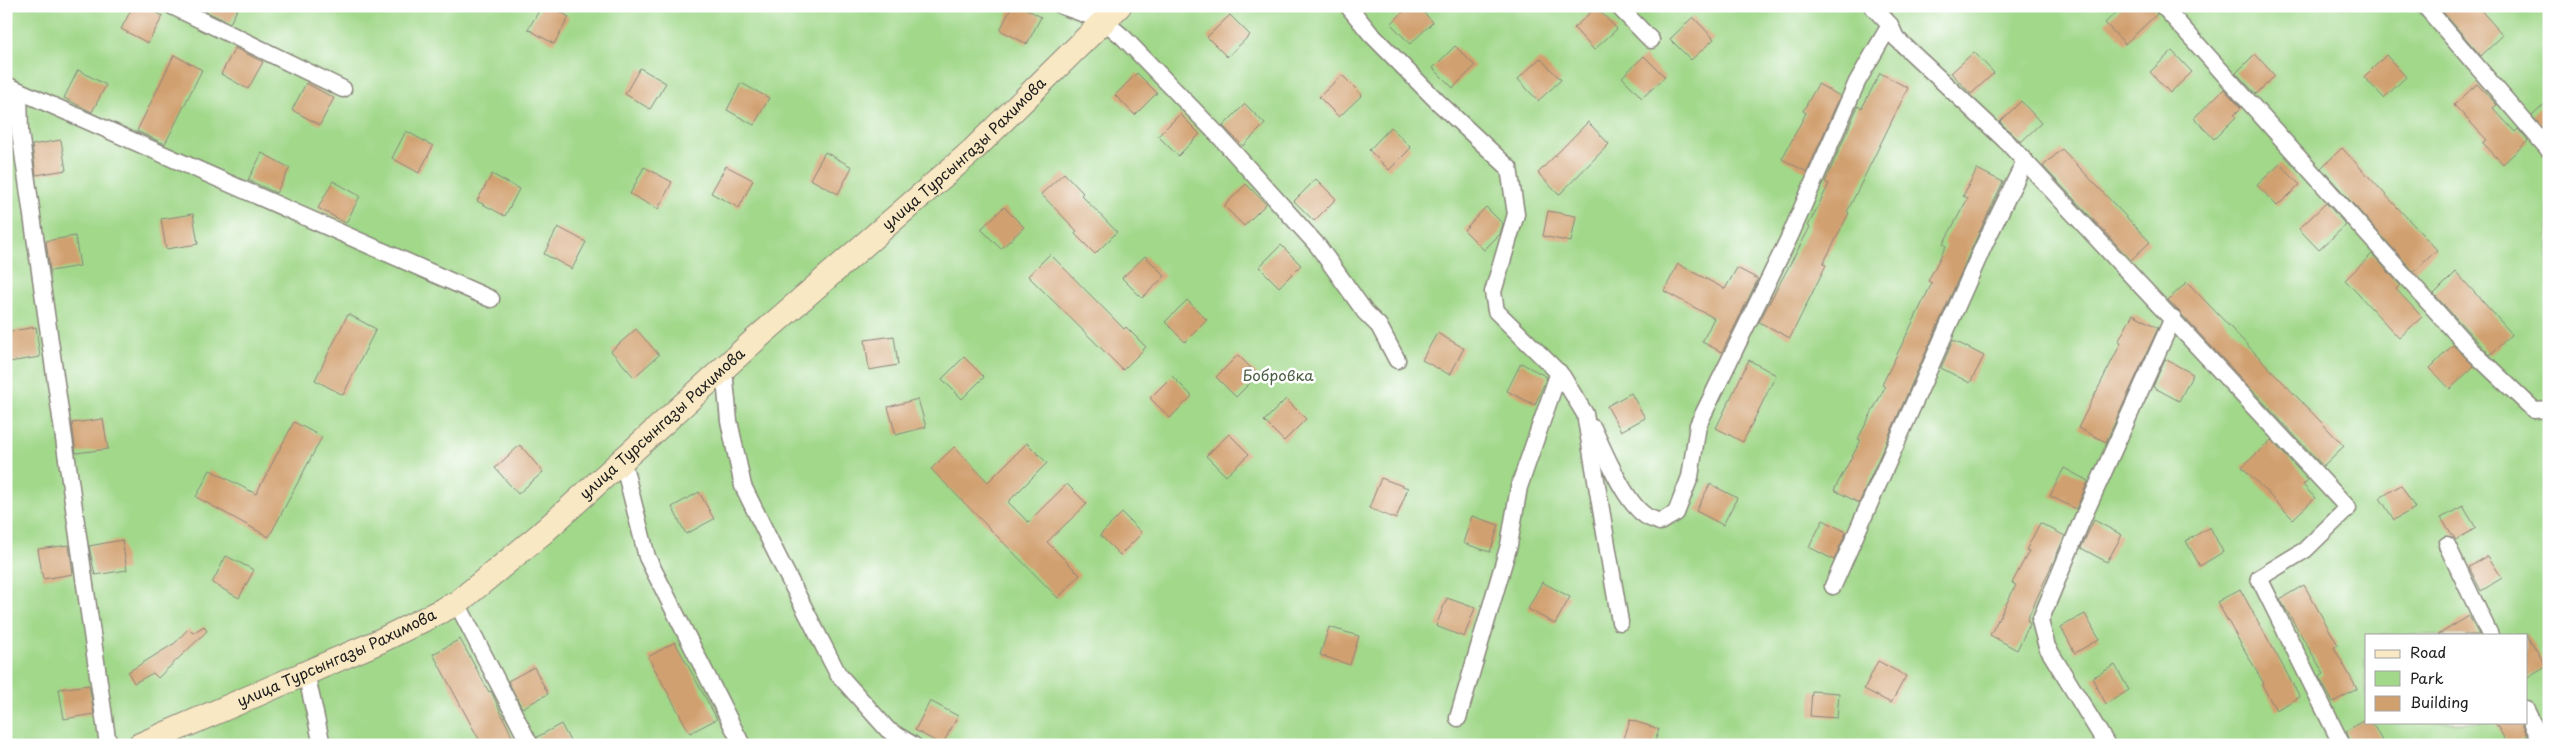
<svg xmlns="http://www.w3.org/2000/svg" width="2555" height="751" viewBox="0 0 2555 751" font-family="'Playpen Sans',sans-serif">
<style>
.green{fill:#a1d88a;stroke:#5e7a53;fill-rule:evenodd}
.building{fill:#d1a06f}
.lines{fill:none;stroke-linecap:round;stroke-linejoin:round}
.street-casing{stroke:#88847a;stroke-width:19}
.secondary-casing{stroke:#88847a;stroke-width:26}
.street{stroke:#fff;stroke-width:16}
.secondary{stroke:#f8e8c3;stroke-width:24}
.labels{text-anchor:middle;stroke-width:5;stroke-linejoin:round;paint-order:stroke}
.street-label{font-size:15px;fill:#1c1c1c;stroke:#fff}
.park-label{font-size:15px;fill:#4b5e42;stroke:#fff}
</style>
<rect width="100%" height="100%" fill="#fff"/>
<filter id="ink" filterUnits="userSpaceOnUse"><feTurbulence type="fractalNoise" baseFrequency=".02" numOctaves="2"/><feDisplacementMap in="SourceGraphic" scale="10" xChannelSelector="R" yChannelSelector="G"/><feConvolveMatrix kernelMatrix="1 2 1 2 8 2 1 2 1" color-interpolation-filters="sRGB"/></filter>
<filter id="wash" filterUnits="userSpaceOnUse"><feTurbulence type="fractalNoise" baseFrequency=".0096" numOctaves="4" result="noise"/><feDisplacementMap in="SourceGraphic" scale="20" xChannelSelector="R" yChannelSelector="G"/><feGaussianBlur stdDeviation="1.12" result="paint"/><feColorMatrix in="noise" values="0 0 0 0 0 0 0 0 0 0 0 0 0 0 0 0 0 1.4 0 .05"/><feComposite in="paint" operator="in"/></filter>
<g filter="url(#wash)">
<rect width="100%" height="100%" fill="#f4ecd7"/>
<path class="green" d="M6,6H2549V745H6ZM2366,635H2526V722H2366Z"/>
<g id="blocks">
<g class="building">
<path d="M133,6H144L163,16L148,43L121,29Z"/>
<path d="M195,6H239L230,23Z"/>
<path d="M542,6H551L569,17L554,44L528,29Z"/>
<path d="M1012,6H1021L1041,17L1027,44L1000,30Z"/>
<path d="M1409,6H1417L1433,22L1410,44L1391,24Z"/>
<path d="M2123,6H2153L2157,14L2125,44L2105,23Z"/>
<path d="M2438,6H2477L2503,35L2481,56Z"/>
<path d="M1596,7L1617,29L1594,50L1574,28Z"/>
<path d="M1230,15L1250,35L1227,57L1207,37Z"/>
<path d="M1693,17L1714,39L1691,60L1670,39Z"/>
<path d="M1455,46L1475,66L1453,88L1433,68Z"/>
<path d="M235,48L263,62L248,89L221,74Z"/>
<path d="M2172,51L2192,72L2170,93L2150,72Z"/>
<path d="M1974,52L1994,73L1971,94L1951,73Z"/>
<path d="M2255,54L2275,76L2256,94L2236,73Z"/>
<path d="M174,55L202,70L165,144L137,131Z"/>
<path d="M2386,55L2406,77L2384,98L2364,77Z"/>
<path d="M1644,56L1665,77L1642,98L1622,77Z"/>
<path d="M1540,58L1561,80L1538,101L1518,79Z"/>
<path d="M640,68L666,83L650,109L625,94Z"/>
<path d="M78,70L106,85L92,112L64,98Z"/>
<path d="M1137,73L1157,93L1135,115L1115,95Z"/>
<path d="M1880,73L1908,88L1847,212L1849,213L1823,264L1826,265L1790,338L1759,322L1810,227L1808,226L1829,184L1825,182L1858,106L1862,108Z"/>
<path d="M1342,75L1362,95L1339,117L1319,97Z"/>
<path d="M306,83L334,98L320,125L292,110Z"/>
<path d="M741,83L769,98L754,125L727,110Z"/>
<path d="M1818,84L1840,96L1807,172L1782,159L1806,113L1803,111Z"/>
<path d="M2477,84L2497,105L2493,108L2515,132L2518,129L2528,141L2503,164L2483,143L2487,140L2454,105Z"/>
<path d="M2224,89L2241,108L2234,115L2236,117L2214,139L2194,118Z"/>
<path d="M2549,100V121L2542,127L2532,116Z"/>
<path d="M2021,101L2041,123L2021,142L2000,122Z"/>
<path d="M1245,104L1265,124L1243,146L1223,126Z"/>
<path d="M1180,114L1200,134L1178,156L1158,136Z"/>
<path d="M1588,122L1609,144L1559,195L1538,173Z"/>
<path d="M1391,127L1411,148L1389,170L1369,150Z"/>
<path d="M406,131L433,146L419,173L392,158Z"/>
<path d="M61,140L66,170L36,175L32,145Z"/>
<path d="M2342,148L2437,250L2414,272L2321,168Z"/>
<path d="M2062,149L2150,242L2131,260L2043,166Z"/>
<path d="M825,152L852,167L838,194L810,179Z"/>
<path d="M262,153L290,168L276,193L248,180Z"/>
<path d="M2280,164L2300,185L2277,206L2257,185Z"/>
<path d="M726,166L753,180L739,208L711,193Z"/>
<path d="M644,167L672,182L658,209L630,194Z"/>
<path d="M1977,169L2003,182L1975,241L1859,503L1834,490L1861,440L1858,439L1885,387L1882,385L1932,283L1928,281L1946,246L1943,244L1968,198L1963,196Z"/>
<path d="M1064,173L1083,193L1081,195L1117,232L1095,254L1075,234L1077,231L1041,194Z"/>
<path d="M492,174L519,189L505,216L477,201Z"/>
<path d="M1316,179L1336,199L1314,221L1294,201Z"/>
<path d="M333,181L360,196L346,223L318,208Z"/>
<path d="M1246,184L1266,204L1244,226L1224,206Z"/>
<path d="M2326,203L2346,225L2319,250L2299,229Z"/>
<path d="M1004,207L1024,227L1001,249L981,229Z"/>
<path d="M1486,207L1503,224L1500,234L1484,250L1464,230Z"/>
<path d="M1548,211L1576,216L1571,242L1543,236Z"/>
<path d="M193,214L198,244L166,249L161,219Z"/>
<path d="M558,227L586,242L572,269L544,254Z"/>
<path d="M75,236L80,266L50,271L46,241Z"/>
<path d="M1281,245L1301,265L1279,287L1259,267Z"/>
<path d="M1050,254L1124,329L1126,327L1146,347L1123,370L1028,276Z"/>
<path d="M2372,254L2400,285L2396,289L2422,317L2399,338L2345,280Z"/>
<path d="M1145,256L1165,276L1142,298L1122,278Z"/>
<path d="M1678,264L1725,289L1737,268L1758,279L1722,352L1702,342L1714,318L1664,291Z"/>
<path d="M2456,272L2512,334L2490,355L2434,294Z"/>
<path d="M2187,282L2344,446L2323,466L2168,300Z"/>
<path d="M1187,300L1207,320L1185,342L1165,322Z"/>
<path d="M348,314L376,329L343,395L315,380Z"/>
<path d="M2133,314L2158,328L2106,442L2078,428L2121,343L2118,342Z"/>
<path d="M36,327L40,357L9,362L6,332Z"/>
<path d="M636,329L659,355L634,377L611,351Z"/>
<path d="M1437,333L1464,348L1450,375L1422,360Z"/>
<path d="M894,336L898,365L869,370L865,340Z"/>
<path d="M1953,340L1984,356L1970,383L1941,368Z"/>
<path d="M2453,345L2474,366L2450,389L2430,368Z"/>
<path d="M1238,355L1258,375L1236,397L1216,377Z"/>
<path d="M964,357L984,377L962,399L942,379Z"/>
<path d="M2165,359L2193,374L2179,401L2153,387Z"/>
<path d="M1749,360L1776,375L1743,442L1716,428Z"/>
<path d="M1521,363L1547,377L1535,405L1507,391Z"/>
<path d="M1172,376L1192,396L1170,418L1150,398Z"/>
<path d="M1631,393L1645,418L1621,431L1607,406Z"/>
<path d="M918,399L926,427L896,435L888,407Z"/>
<path d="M1286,399L1306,419L1284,441L1264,421Z"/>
<path d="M103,419L108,449L76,453L72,423Z"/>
<path d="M294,422L322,437L269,537L196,497L210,470L256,494Z"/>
<path d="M1229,434L1249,454L1226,476L1206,456Z"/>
<path d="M2271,440L2308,480L2303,485L2315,498L2293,519L2242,467Z"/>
<path d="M1027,443L1047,463L1008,502L1028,522L1067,484L1087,504L1047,542L1080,575L1058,598L931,469L954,447L988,482Z"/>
<path d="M520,445L543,472L518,494L495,468Z"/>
<path d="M2064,468L2088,481L2076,509L2050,496Z"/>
<path d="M1381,478L1408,488L1396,519L1369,508Z"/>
<path d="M1710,484L1737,498L1723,525L1696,511Z"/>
<path d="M2401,485L2415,508L2394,520L2380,498Z"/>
<path d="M699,492L714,519L686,534L672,507Z"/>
<path d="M2463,506L2476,528L2456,540L2441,518Z"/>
<path d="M1122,513L1142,533L1120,555L1100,535Z"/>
<path d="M1472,516L1499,525L1490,552L1463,543Z"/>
<path d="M1823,520L1846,532L1834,560L1809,547Z"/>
<path d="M2094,520L2122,535L2107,562L2081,548Z"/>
<path d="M2040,523L2065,536L2027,620L2030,624L2017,650L1990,635L2016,585L2012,583L2029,551L2026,550Z"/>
<path d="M2210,527L2223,552L2200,566L2186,541Z"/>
<path d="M122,540L127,570L95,575L89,546Z"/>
<path d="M69,545L73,574L43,579L38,549Z"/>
<path d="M226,556L254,570L239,598L212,583Z"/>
<path d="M2488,556L2502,578L2481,591L2469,567Z"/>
<path d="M1542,582L1570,597L1555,624L1528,609Z"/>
<path d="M2304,585L2338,645L2334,647L2357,689L2333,702L2319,677L2324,674L2280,599Z"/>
<path d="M2240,589L2300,697L2276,710L2262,685L2264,684L2217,602Z"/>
<path d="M1447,598L1475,608L1464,637L1436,626Z"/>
<path d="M2085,614L2099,639L2075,653L2061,627Z"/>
<path d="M2469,616L2479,635H2438Z"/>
<path d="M204,626L207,631L158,678L153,673L134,683L128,672L175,643L188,629L193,633Z"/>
<path d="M1329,627L1359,636L1350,665L1320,655Z"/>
<path d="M2526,633L2546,666L2526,678Z"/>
<path d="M460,639L489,692L491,691L516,745H482L433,654Z"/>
<path d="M675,642L717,719L690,733L648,657Z"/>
<path d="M1878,661L1906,676L1891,703L1864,689Z"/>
<path d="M2115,665L2129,690L2106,704L2092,678Z"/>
<path d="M534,667L548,694L522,708L508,681Z"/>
<path d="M89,685L94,714L64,719L59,689Z"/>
<path d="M1812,691L1839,693L1837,718L1810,716Z"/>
<path d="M930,701L958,716L942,745L915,730Z"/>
<path d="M2366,719V722H2372L2384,745H2352L2346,731Z"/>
<path d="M1630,720L1659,729L1654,745H1622Z"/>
<path d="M2495,722H2521L2528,736L2513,745H2508Z"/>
<path d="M561,724L572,745H540L537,737Z"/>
</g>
</g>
</g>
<g filter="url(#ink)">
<use href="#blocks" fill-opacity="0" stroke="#88847a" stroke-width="1"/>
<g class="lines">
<defs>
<g id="street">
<path d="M172,6L343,89"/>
<path d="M1062,6L1104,21L1123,37L1220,137L1318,246L1365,312L1379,326L1397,360"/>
<path d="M1348,6L1370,33L1438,102L1509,168L1516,214L1493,292L1496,311L1562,376L1585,414L1620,622"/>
<path d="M1618,6L1651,40"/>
<path d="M1872,6L1890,25L1896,38L2007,142L2348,508L2305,550L2259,578L2342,745"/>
<path d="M2163,6L2472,351L2534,410L2549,409"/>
<path d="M2425,6L2549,150"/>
<path d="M6,85L491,299"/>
<path d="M19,91L20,132L108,745"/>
<path d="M724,370L729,421L743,486L782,565L838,674L888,730L913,745"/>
<path d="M1593,428C1604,451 1625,503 1646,516C1650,519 1656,520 1660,522L1676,513L1690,477L1698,425L1790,236L1857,82L1890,25"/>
<path d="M623,462L647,557L742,745"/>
<path d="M2447,545L2490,635"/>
<path d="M1833,586L1984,245L2025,161"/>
<path d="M457,603L530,745"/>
<path d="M306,673L322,745"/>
<path d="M2526,710L2543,745"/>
<path d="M1458,718L1509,545L1519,487L1559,372"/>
<path d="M2107,745L2047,647L2040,621L2085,513L2173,318"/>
</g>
<g id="secondary">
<path id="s1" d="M140,745L380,641L457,603L541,534L756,339L972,151L1119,6"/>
</g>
</defs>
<use href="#street" class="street-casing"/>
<use href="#secondary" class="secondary-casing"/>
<use href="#street" class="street"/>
<use href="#secondary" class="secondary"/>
</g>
</g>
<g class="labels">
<g class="street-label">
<text dy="5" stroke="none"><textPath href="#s1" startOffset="1025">улица Турсынгазы Рахимова</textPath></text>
<text dy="5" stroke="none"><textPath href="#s1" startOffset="620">улица Турсынгазы Рахимова</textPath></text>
<text dy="5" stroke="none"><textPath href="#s1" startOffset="215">улица Турсынгазы Рахимова</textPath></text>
</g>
<g class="park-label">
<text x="1278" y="381">Бобровка</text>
</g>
</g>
<rect width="2555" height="751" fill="none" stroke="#fff" stroke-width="25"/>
<rect x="2365" y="634" width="162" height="90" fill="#ffffff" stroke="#a4a4a4"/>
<rect x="2375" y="650" width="25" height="8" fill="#f8e8c3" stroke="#a4a4a4"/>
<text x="2410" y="658" font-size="15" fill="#1c1c1c">Road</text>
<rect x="2375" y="671" width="25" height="15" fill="#a1d88a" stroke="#a4a4a4"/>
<text x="2410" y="684" font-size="15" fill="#1c1c1c">Park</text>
<rect x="2375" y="696" width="25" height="15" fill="#d1a06f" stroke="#a4a4a4"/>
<text x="2410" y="708" font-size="15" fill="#1c1c1c">Building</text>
</svg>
